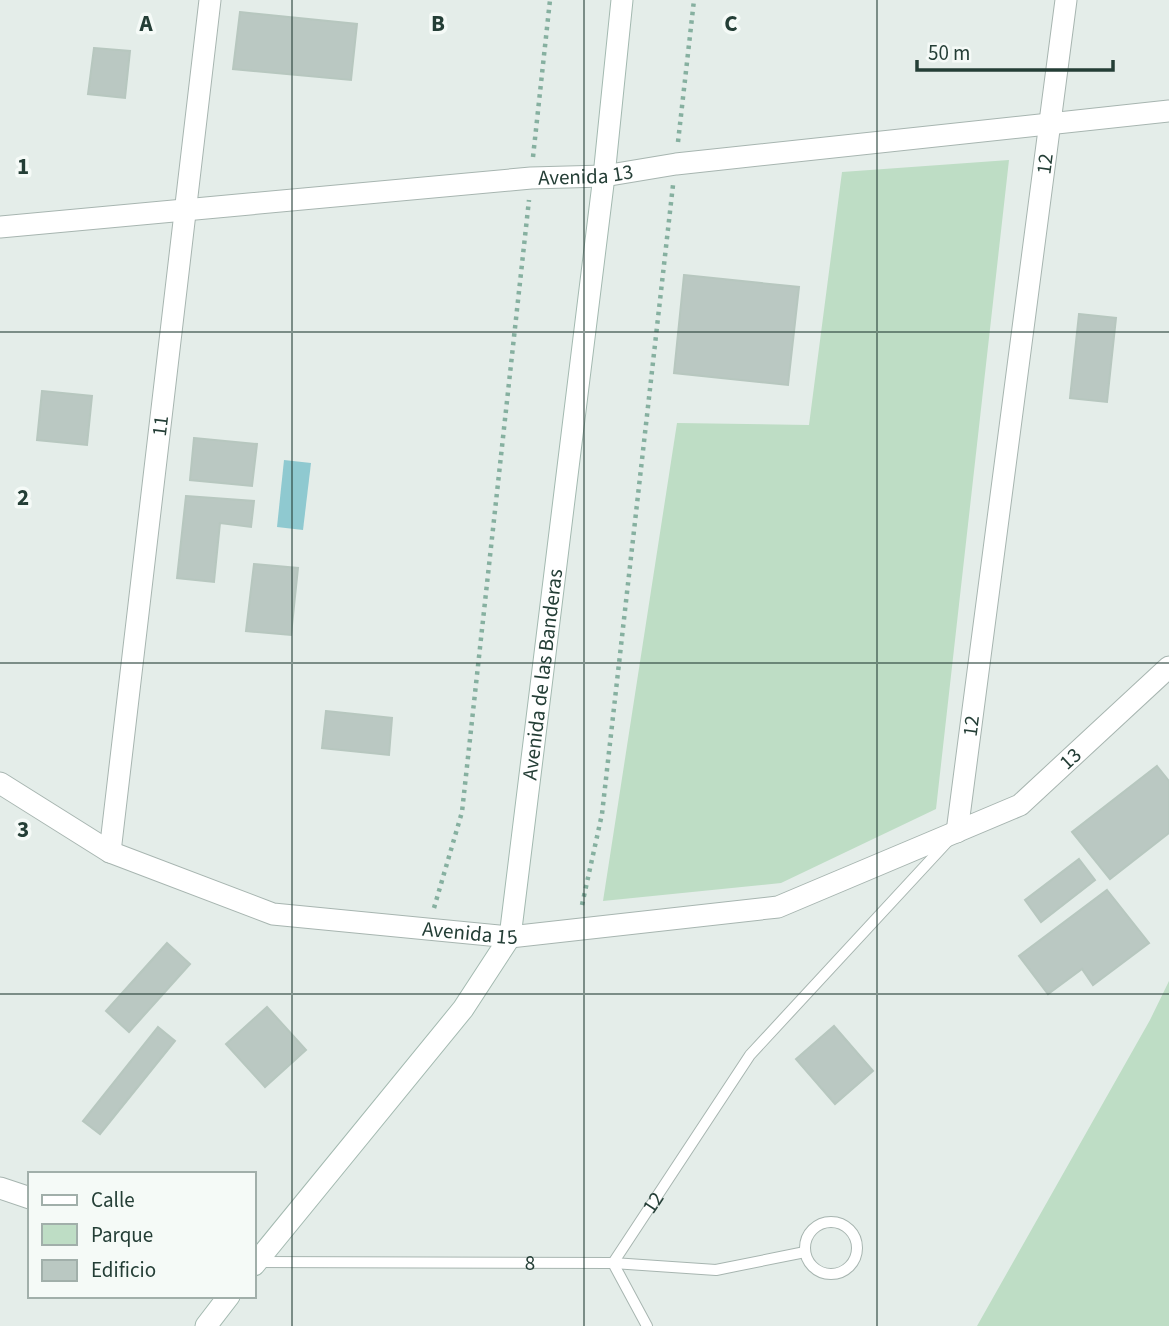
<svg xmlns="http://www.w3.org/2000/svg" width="1169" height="1326" viewBox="0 0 1169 1326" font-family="'Source Sans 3',sans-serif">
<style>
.green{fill:#beddc5}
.water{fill:#8fc9d0}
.building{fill:#bac8c2;stroke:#b7c7bf;stroke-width:2}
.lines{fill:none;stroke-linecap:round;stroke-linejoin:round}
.lane-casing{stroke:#a7b5b0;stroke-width:12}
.street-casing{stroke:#a7b5b0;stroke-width:23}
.secondary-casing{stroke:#a3b9b0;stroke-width:23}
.path{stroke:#86b0a0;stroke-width:4.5;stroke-dasharray:3.5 5;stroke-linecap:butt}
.lane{stroke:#fff;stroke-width:10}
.street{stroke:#fff;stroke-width:21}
.secondary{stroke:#fff;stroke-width:21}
.grid{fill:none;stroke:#243e36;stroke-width:2;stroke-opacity:0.55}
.labels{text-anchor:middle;stroke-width:7;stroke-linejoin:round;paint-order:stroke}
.street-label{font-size:21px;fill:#243e36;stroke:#f5faf7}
.grid-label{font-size:23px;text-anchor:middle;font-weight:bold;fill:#243e36;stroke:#f5faf7;stroke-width:7;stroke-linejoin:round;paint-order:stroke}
</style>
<rect width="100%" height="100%" fill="#e4ede9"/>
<g class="green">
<path d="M1009,160L936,809L781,883L603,901L677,423L809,425L842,172Z"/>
<path d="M1169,981V1326H977L1150,1020Z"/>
</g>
<path class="water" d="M284,460L311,463L303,530L277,527Z"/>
<g class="building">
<path d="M240,12L357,24L351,80L233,69Z"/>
<path d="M94,48L130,51L125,98L88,94Z"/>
<path d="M684,275L799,287L788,385L674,373Z"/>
<path d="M1079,314L1116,318L1107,402L1070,398Z"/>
<path d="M42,391L92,396L87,445L37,440Z"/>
<path d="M194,438L257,444L252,486L190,480Z"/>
<path d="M186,496L254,501L251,527L220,523L214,582L177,578Z"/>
<path d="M254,564L298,568L291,635L246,631Z"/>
<path d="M326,711L392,718L389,755L322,748Z"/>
<path d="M1157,766L1169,781V833L1110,879L1072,832Z"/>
<path d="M1079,859L1095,880L1041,922L1025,900Z"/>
<path d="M1107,890L1149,943L1093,985L1082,969L1048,994L1019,956Z"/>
<path d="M167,943L190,964L129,1032L106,1011Z"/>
<path d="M267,1007L306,1050L265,1087L226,1044Z"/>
<path d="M834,1026L873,1071L835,1104L796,1059Z"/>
<path d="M158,1027L175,1041L100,1134L83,1121Z"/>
</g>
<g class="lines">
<defs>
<g id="lane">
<circle cx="831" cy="1248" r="26"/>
<path id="s1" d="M257,1262L613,1263L716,1270L805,1252"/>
<path id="s2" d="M647,1326L613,1263L750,1055L949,840"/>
</g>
<g id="street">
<path id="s3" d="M0,227L531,178L604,176L676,164L1169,111"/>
<path id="s4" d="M0,783L110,852L273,914L510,937L778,907L1020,805L1169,667"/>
<path id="s5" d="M957,832L1066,0"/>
<path id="s6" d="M110,852L210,0"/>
<path d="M0,1188L30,1198"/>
</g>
<g id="secondary">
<path id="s7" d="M254,1265L463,1009L510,937L604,176L622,0"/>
<path d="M206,1326L229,1296"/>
</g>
</defs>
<use href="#lane" class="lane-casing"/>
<use href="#street" class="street-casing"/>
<use href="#secondary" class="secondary-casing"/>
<g class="path">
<path d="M678,142L694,0"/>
<path d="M533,157L550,0"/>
<path d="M582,905L602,814L673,185"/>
<path d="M434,908L462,812L529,200"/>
</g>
<use href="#lane" class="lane"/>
<use href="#street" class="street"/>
<use href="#secondary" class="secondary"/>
</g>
<path class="grid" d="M292,0V1326M584,0V1326M877,0V1326M0,332H1169M0,663H1169M0,994H1169"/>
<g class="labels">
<g class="street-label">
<text dy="7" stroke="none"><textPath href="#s5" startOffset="674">12</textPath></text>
<text dy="7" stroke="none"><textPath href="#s3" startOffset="588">Avenida 13</textPath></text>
<text dy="7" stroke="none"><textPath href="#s6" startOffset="429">11</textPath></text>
<text dy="7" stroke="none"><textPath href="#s7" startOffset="681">Avenida de las Banderas</textPath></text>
<text dy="7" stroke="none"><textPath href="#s5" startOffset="107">12</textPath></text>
<text dy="7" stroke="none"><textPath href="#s4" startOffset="1143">13</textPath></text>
<text dy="7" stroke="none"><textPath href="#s4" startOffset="502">Avenida 15</textPath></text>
<text dy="7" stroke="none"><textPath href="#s2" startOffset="144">12</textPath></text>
<text dy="7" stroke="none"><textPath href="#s1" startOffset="273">8</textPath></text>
</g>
</g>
<g class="grid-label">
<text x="146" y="31">A</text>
<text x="438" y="31">B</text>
<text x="731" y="31">C</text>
<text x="23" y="174">1</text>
<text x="23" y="505">2</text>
<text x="23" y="837">3</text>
</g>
<rect x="28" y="1172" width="228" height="126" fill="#f5faf7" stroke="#a1afaa" stroke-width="2"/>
<rect x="42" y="1195" width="35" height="10" fill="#ffffff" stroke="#a1afaa" stroke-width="2"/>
<text x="91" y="1207" font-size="21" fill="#243e36">Calle</text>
<rect x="42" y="1224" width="35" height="21" fill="#beddc5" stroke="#a1afaa" stroke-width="2"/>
<text x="91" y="1242" font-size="21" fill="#243e36">Parque</text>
<rect x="42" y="1260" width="35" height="21" fill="#bac8c2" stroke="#a1afaa" stroke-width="2"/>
<text x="91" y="1277" font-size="21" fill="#243e36">Edificio</text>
<path d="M917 60v10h196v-10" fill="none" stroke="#243e36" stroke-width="3.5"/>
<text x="928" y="60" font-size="21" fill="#243e36" stroke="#f5faf7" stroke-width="5" paint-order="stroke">50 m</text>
</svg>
